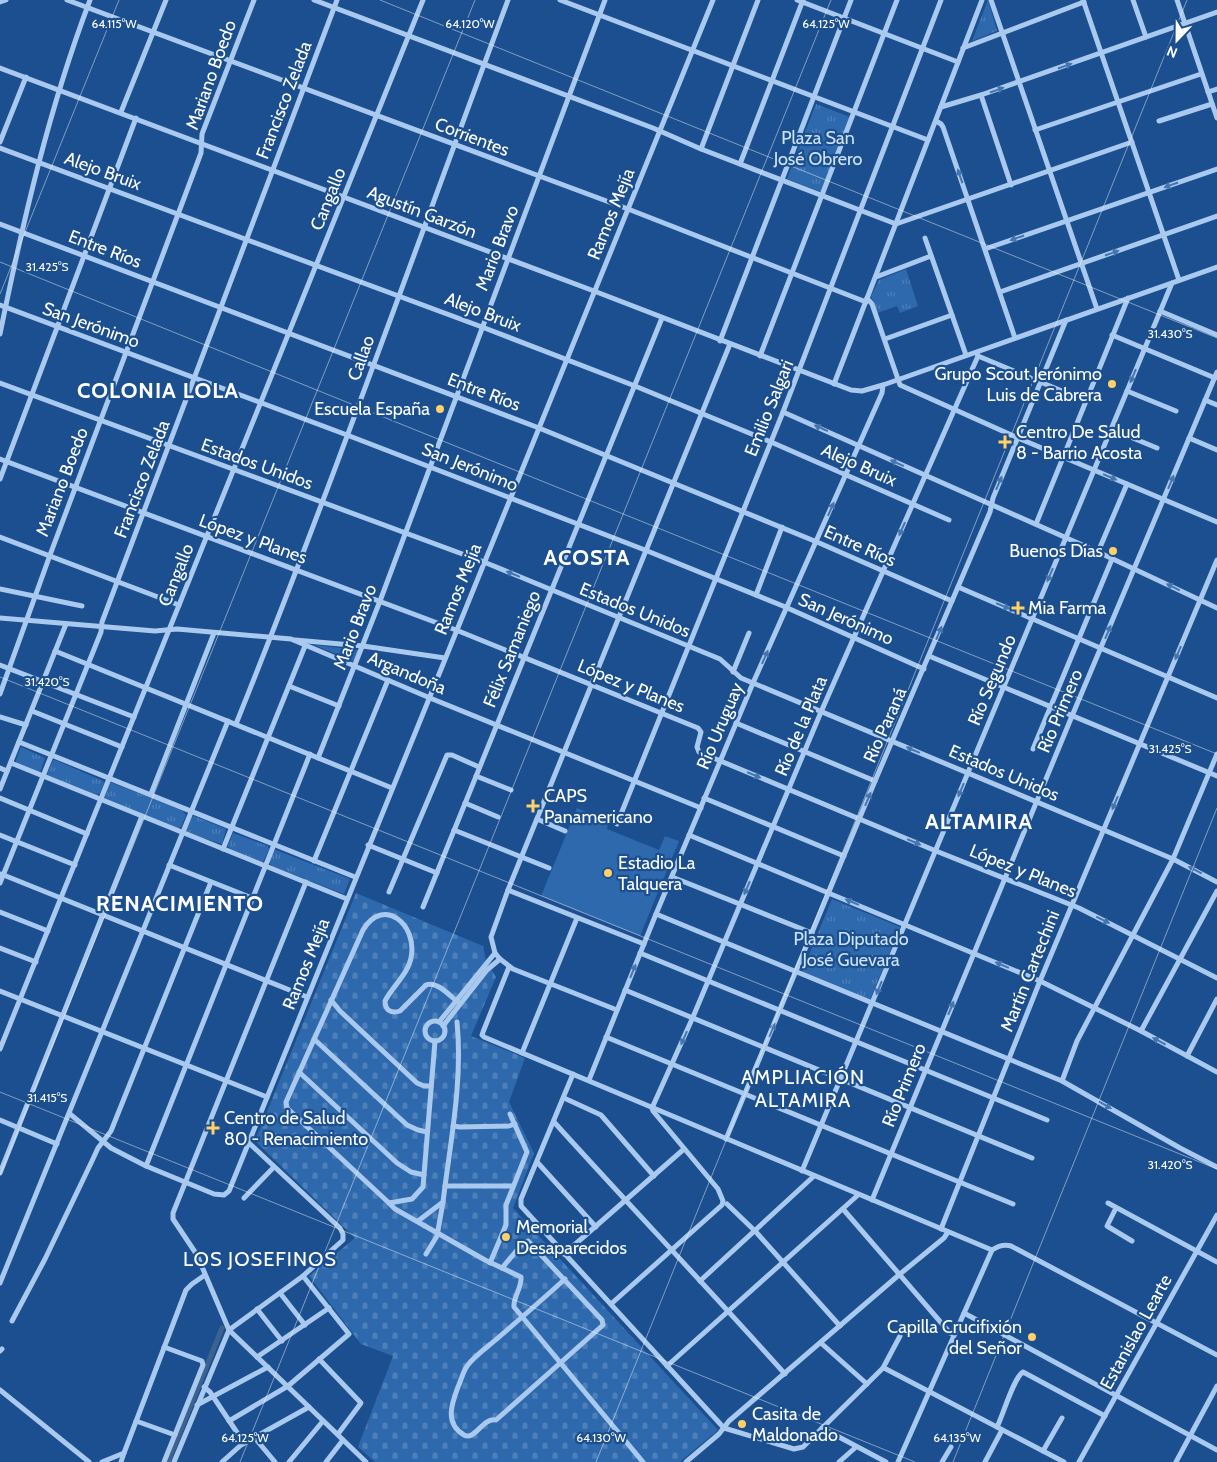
<svg xmlns="http://www.w3.org/2000/svg" width="1217" height="1462" viewBox="0 0 1217 1462" font-family="Cabin,sans-serif">
<style>
.grass{fill:url(#grass-tufts)}
.cemetery{fill:url(#cemetery-stones)}
.pitch{fill:#2e69ad}
.lines{fill:none;stroke-linecap:round;stroke-linejoin:round}
.canal{stroke:#3c6290;stroke-width:5}
.minor{stroke:#a9c9ee;stroke-width:5}
.oneway{fill:#4674ac}
.ticks{fill:none;stroke:#fff;stroke-width:1;stroke-opacity:0.45}
.poi-dot{fill:#ffd166;stroke:#1b4f8f;stroke-width:2}
.labels{text-anchor:middle;stroke-width:4.5;stroke-linejoin:round;paint-order:stroke}
.street-label{font-size:18px;fill:#fff;stroke:#1b4f8f}
.park-label{font-size:18px;fill:#cfe3fa;stroke:#1b4f8f}
.poi-label{font-size:18px;fill:#fff;stroke:#1b4f8f;text-anchor:start}
.quarter-label{font-size:20px;letter-spacing:1px;fill:#fff;stroke:#1b4f8f}
.district-label{font-size:22px;font-weight:bold;letter-spacing:1px;fill:#fff;stroke:#1b4f8f}
.ticks-label{font-size:12px;text-anchor:middle;fill:#fff;stroke:#1b4f8f;stroke-width:4.5;stroke-linejoin:round;paint-order:stroke}
</style>
<defs>
<pattern id="grass-tufts" width="24" height="20" patternUnits="userSpaceOnUse" patternTransform="scale(1.25)"><rect width="24" height="20" fill="#2e69ad"/><path d="M3 7l-1-3M5 7V3M7 7l1-3M15 17l-1-3M17 17v-4M19 17l1-3" fill="none" stroke="#4d80b9"/></pattern>
<pattern id="cemetery-stones" width="16" height="16" patternUnits="userSpaceOnUse" patternTransform="scale(1.25)"><rect width="16" height="16" fill="#2e69ad"/><path d="M2 7V4a2 2 0 0 1 4 0v3zM10 15v-3a2 2 0 0 1 4 0v3z" fill="#4d80b9"/></pattern>
</defs>
<rect width="100%" height="100%" fill="#1b4f8f"/>
<g class="grass">
<path d="M988,0L997,31L972,41Z"/>
<path d="M816,104L850,117L821,192L787,179Z"/>
<path d="M906,269L918,306L900,313L897,306L877,313L871,296L879,280Z"/>
<path d="M314,645L358,650L359,652L353,661Z"/>
<path d="M21,747L45,758L40,772H38L16,763V760Z"/>
<path d="M53,760H55L103,781L104,783L100,793L97,795L47,775Z"/>
<path d="M110,782L182,810L186,815L181,827L178,829L104,798Z"/>
<path d="M194,816L226,829L222,844L187,833L186,829L191,817Z"/>
<path d="M233,833L268,846L269,849L263,862H260L230,849L228,846Z"/>
<path d="M276,850L350,879L344,894L272,866L269,862L273,851Z"/>
<path d="M832,899L900,927L870,1000L802,972Z"/>
</g>
<path class="cemetery" d="M356,893L483,946L486,961L496,977L471,1036L525,1058L509,1102L534,1153L513,1208L718,1430L680,1462H375L358,1447L393,1356L361,1344L309,1276L355,1238L255,1141Z"/>
<path class="pitch" d="M577,808L609,821L607,829L659,850L665,836L679,841L640,936L541,896Z"/>
<g class="lines">
<path class="canal" d="M168,1462L222,1328"/>
<g class="minor">
<path d="M67,0L628,209L866,302"/>
<path d="M314,0L653,128L701,149L896,224"/>
<path d="M560,0L928,140"/>
<path d="M797,0L958,62"/>
<path d="M991,0L1097,309"/>
<path d="M1083,0L1179,280"/>
<path d="M1133,0L1146,37"/>
<path d="M1177,0L1217,118"/>
<path d="M0,2L6,0"/>
<path d="M963,48L1084,2"/>
<path d="M0,68L594,291L851,390L862,391L883,385L1217,267"/>
<path d="M1208,92L1217,89"/>
<path d="M981,95L1011,185"/>
<path d="M941,107L981,95L1217,12"/>
<path d="M121,112L166,0"/>
<path d="M936,121L941,124L943,127L1015,338"/>
<path d="M1159,121L1212,104"/>
<path d="M1035,130L1201,74"/>
<path d="M0,142L26,77"/>
<path d="M0,148L482,327L635,386L771,442L949,520"/>
<path d="M701,149L758,0"/>
<path d="M740,164L803,0"/>
<path d="M0,224L539,428L817,542L952,601"/>
<path d="M896,224L1132,142"/>
<path d="M925,238L966,355"/>
<path d="M985,249L1217,169"/>
<path d="M876,277L931,256"/>
<path d="M1000,292L1217,216"/>
<path d="M867,298L872,304L900,385L1018,438L1217,522"/>
<path d="M0,305L347,435L645,550L783,606L924,669"/>
<path d="M1160,311L1217,335"/>
<path d="M0,334C23,221 49,108 90,0"/>
<path d="M1112,335L1215,378"/>
<path d="M885,339L952,315"/>
<path d="M720,341L851,0"/>
<path d="M977,354L978,356L1086,401"/>
<path d="M760,356L897,0"/>
<path d="M0,383L484,562L720,659L741,678L1173,859L1217,882"/>
<path d="M834,384L982,0"/>
<path d="M1127,391L1176,411"/>
<path d="M1205,400L1217,405"/>
<path d="M783,412L1098,552L1217,608"/>
<path d="M1111,429L1157,448"/>
<path d="M1189,438L1217,450"/>
<path d="M0,459L456,630L698,728L701,732L697,747L699,752L936,851L1079,908L1217,978"/>
<path d="M0,479L136,118"/>
<path d="M1036,524L1128,298"/>
<path d="M0,537L179,605"/>
<path d="M1098,552L1127,484"/>
<path d="M958,587L1217,698"/>
<path d="M0,589L82,606"/>
<path d="M756,595L782,527"/>
<path d="M0,618L155,631L177,629L291,639L430,698L701,808"/>
<path d="M295,640L363,646L445,658"/>
<path d="M55,651L392,788"/>
<path d="M929,656L1217,776"/>
<path d="M0,665L134,717"/>
<path d="M733,672L749,633"/>
<path d="M289,686L339,706"/>
<path d="M0,694L50,555L201,153L202,134L254,0"/>
<path d="M32,711L122,747"/>
<path d="M0,717L26,725"/>
<path d="M736,723L875,781"/>
<path d="M236,724C332,485 418,242 508,0"/>
<path d="M19,742L355,877"/>
<path d="M1033,749L1112,559"/>
<path d="M318,758L380,601L605,0"/>
<path d="M11,763L347,899"/>
<path d="M0,768L7,771"/>
<path d="M476,776L511,790"/>
<path d="M0,789L66,624"/>
<path d="M151,794L214,633"/>
<path d="M0,798L87,834"/>
<path d="M704,798L844,856"/>
<path d="M465,803L498,817"/>
<path d="M537,819L565,831"/>
<path d="M617,824L783,412L941,0"/>
<path d="M454,830L549,868"/>
<path d="M0,835L75,865"/>
<path d="M689,835L1040,981L1141,1031L1217,1072"/>
<path d="M368,845L437,873"/>
<path d="M223,849L305,646"/>
<path d="M314,861L388,680"/>
<path d="M169,865L252,898"/>
<path d="M1,874L307,997"/>
<path d="M672,877L812,933"/>
<path d="M306,882L173,1213V1219L197,1255L229,1330L366,1462"/>
<path d="M0,883L101,632L102,622L337,0"/>
<path d="M508,890L644,944"/>
<path d="M389,892L447,755H452L479,767"/>
<path d="M423,907L662,318"/>
<path d="M0,912L48,931"/>
<path d="M656,914L1062,1081L1180,1148L1217,1167"/>
<path d="M0,948L36,962"/>
<path d="M640,953L1047,1120"/>
<path d="M509,967L483,1032L482,1035L484,1037L992,1250"/>
<path d="M625,990L1032,1158"/>
<path d="M0,991L267,1097"/>
<path d="M331,1000L340,1011L417,1083L424,1086H431"/>
<path d="M617,1010L513,969L500,959L495,953L491,937L508,890L730,344"/>
<circle cx="435" cy="1031" r="10"/>
<path d="M439,1022L495,953"/>
<path d="M443,1026L487,970L500,959"/>
<path d="M1141,1031L1217,891"/>
<path d="M606,1037L1013,1204"/>
<path d="M314,1039L407,1125L418,1130L427,1132"/>
<path d="M435,1041L423,1187L412,1199L389,1203L287,1108L286,1102L363,930C383,896 418,924 411,958C408,974 392,987 385,1001C385,1010 391,1014 400,1011L426,985C437,980 452,998 460,1004"/>
<path d="M0,1049L423,0"/>
<path d="M522,1053L577,918"/>
<path d="M1187,1056L1217,999"/>
<path d="M299,1072L397,1163L411,1172L424,1175"/>
<path d="M573,1074L521,1199V1206L724,1428L794,1449L803,1447L883,1368L900,1336"/>
<path d="M589,1080L656,914L753,683L882,393L883,385"/>
<path d="M1062,1081L1077,1041L1173,859L1217,754"/>
<path d="M564,1098L601,1115L654,1176"/>
<path d="M70,1114L111,1148L146,1166L214,1194L224,1195L229,1191L713,0"/>
<path d="M0,1120L57,1144"/>
<path d="M554,1122C630,1206 709,1289 785,1374"/>
<path d="M453,1126L460,1127L509,1126L515,1124"/>
<path d="M726,1139L875,781L990,512L993,498L1066,320"/>
<path d="M537,1162L596,1227"/>
<path d="M146,1166L310,754"/>
<path d="M802,1171L1172,283"/>
<path d="M0,1173L142,816"/>
<path d="M445,1186H513"/>
<path d="M244,1198L274,1167"/>
<path d="M872,1200L1072,716L1217,372"/>
<path d="M389,1203L395,1209L485,1260L521,1277C522,1288 513,1297 514,1307L643,1462"/>
<path d="M1108,1203L1217,1262"/>
<path d="M727,1204L756,1232L840,1326"/>
<path d="M1116,1208L1107,1226L1132,1241"/>
<path d="M843,1209L950,1333L954,1335"/>
<path d="M418,1221L443,1202C450,1143 463,1082 457,1022"/>
<path d="M941,1229L1040,981L1217,560"/>
<path d="M426,1254L437,1236L443,1202"/>
<path d="M564,1254L684,1149"/>
<path d="M490,1263L506,1225V1205L527,1152L510,1114"/>
<path d="M502,1268L523,1243L528,1241L602,1320L603,1325L496,1420C483,1417 475,1441 464,1435C444,1423 452,1403 458,1387C461,1380 463,1372 467,1366C475,1355 489,1346 499,1337C521,1318 543,1299 565,1279"/>
<path d="M700,1281L814,1176"/>
<path d="M0,1283L228,721"/>
<path d="M280,1293L305,1325"/>
<path d="M611,1304L722,1205L723,1201L718,1189L653,1111L652,1108L693,1017L821,712L978,356"/>
<path d="M257,1309L282,1341"/>
<path d="M964,1313L1217,1450"/>
<path d="M12,1321L45,1259L92,1161L98,1148L111,1131L211,882"/>
<path d="M821,1343L867,1384"/>
<path d="M0,1351L2,1349"/>
<path d="M257,1357L329,1308"/>
<path d="M319,1359L361,1403L338,1434"/>
<path d="M667,1366L858,1195"/>
<path d="M883,1368L886,1369L1064,1462"/>
<path d="M204,1387L210,1392L244,1443"/>
<path d="M0,1390L89,1462"/>
<path d="M197,1405L268,1367"/>
<path d="M136,1421L175,1435"/>
<path d="M229,1421L288,1386L349,1334L303,1276"/>
<path d="M997,1427C1003,1415 1014,1377 1023,1372L1105,1416"/>
<path d="M822,1428L886,1462"/>
<path d="M255,1438L275,1462"/>
<path d="M1043,1451L1062,1418"/>
<path d="M102,1462L124,1453L186,1290L192,1284L205,1275"/>
<path d="M121,1462L124,1453"/>
<path d="M164,1462L203,1365L202,1361L164,1347"/>
<path d="M174,1462L229,1330L303,1276L343,1240V1234L340,1228L249,1143"/>
<path d="M222,1462L241,1445L309,1407"/>
<path d="M289,1462L323,1421"/>
<path d="M326,1462L343,1440"/>
<path d="M686,1462L719,1434L729,1421L900,1274L944,1238L948,1232"/>
<path d="M839,1462L856,1447"/>
<path d="M898,1462L992,1250C998,1246 1004,1244 1011,1246L1217,1355"/>
<path d="M942,1462L951,1447"/>
<path d="M985,1462L1002,1430"/>
<path d="M1079,1462L1217,1215"/>
<path d="M1176,1462L1217,1386"/>
</g>
</g>
<defs><path id="oneway-solid" d="M-6-.8H1V-3.2L6.5 0L1 3.2V.8H-6Z" transform="scale(1.25)"/></defs>
<g class="oneway">
<use href="#oneway-solid" transform="translate(1065 66) rotate(-19)"/>
<use href="#oneway-solid" transform="translate(997 90) rotate(-19)"/>
<use href="#oneway-solid" transform="translate(960 176) rotate(-109)"/>
<use href="#oneway-solid" transform="translate(1171 185) rotate(161)"/>
<use href="#oneway-solid" transform="translate(1017 238) rotate(161)"/>
<use href="#oneway-solid" transform="translate(1112 253) rotate(-19)"/>
<use href="#oneway-solid" transform="translate(1133 376) rotate(113)"/>
<use href="#oneway-solid" transform="translate(821 428) rotate(-156)"/>
<use href="#oneway-solid" transform="translate(897 463) rotate(-156)"/>
<use href="#oneway-solid" transform="translate(1110 477) rotate(23)"/>
<use href="#oneway-solid" transform="translate(1171 482) rotate(-67)"/>
<use href="#oneway-solid" transform="translate(999 483) rotate(-67)"/>
<use href="#oneway-solid" transform="translate(831 509) rotate(-66)"/>
<use href="#oneway-solid" transform="translate(902 529) rotate(114)"/>
<use href="#oneway-solid" transform="translate(513 574) rotate(-158)"/>
<use href="#oneway-solid" transform="translate(1050 575) rotate(113)"/>
<use href="#oneway-solid" transform="translate(1173 587) rotate(-154)"/>
<use href="#oneway-solid" transform="translate(1003 606) rotate(23)"/>
<use href="#oneway-solid" transform="translate(1108 632) rotate(-67)"/>
<use href="#oneway-solid" transform="translate(939 633) rotate(-67)"/>
<use href="#oneway-solid" transform="translate(1178 653) rotate(113)"/>
<use href="#oneway-solid" transform="translate(765 657) rotate(-66)"/>
<use href="#oneway-solid" transform="translate(913 750) rotate(-157)"/>
<use href="#oneway-solid" transform="translate(754 775) rotate(23)"/>
<use href="#oneway-solid" transform="translate(961 790) rotate(113)"/>
<use href="#oneway-solid" transform="translate(868 799) rotate(-67)"/>
<use href="#oneway-solid" transform="translate(1115 803) rotate(113)"/>
<use href="#oneway-solid" transform="translate(914 842) rotate(23)"/>
<use href="#oneway-solid" transform="translate(1195 870) rotate(-153)"/>
<use href="#oneway-solid" transform="translate(747 888) rotate(113)"/>
<use href="#oneway-solid" transform="translate(852 902) rotate(-157)"/>
<use href="#oneway-solid" transform="translate(1103 920) rotate(26)"/>
<use href="#oneway-solid" transform="translate(1002 965) rotate(-157)"/>
<use href="#oneway-solid" transform="translate(633 971) rotate(-68)"/>
<use href="#oneway-solid" transform="translate(879 988) rotate(112)"/>
<use href="#oneway-solid" transform="translate(951 1008) rotate(-68)"/>
<use href="#oneway-solid" transform="translate(772 1030) rotate(-67)"/>
<use href="#oneway-solid" transform="translate(684 1038) rotate(114)"/>
<use href="#oneway-solid" transform="translate(1159 1041) rotate(-152)"/>
<use href="#oneway-solid" transform="translate(1105 1105) rotate(30)"/>
</g>
<path class="ticks" d="M380,0L1217,338M0,262L1217,754M0,294L119,0M0,677L1217,1169M0,1092L915,1462M0,1175L475,0M240,1462L831,0M596,1462L1187,0M953,1462L1217,808"/>
<g class="poi-dot">
<circle cx="1112" cy="384" r="5"/>
<circle cx="440" cy="409" r="5"/>
<path d="M1002.5 434.5h5v5h5v5h-5v5h-5v-5h-5v-5h5z"/>
<circle cx="1113" cy="551" r="5"/>
<path d="M1015.5 600.5h5v5h5v5h-5v5h-5v-5h-5v-5h5z"/>
<path d="M530.5 798.5h5v5h5v5h-5v5h-5v-5h-5v-5h5z"/>
<circle cx="608" cy="873" r="5"/>
<path d="M210.5 1120.5h5v5h5v5h-5v5h-5v-5h-5v-5h5z"/>
<circle cx="506" cy="1237" r="5"/>
<circle cx="1032" cy="1337" r="5"/>
<circle cx="742" cy="1424" r="5"/>
</g>
<g class="labels">
<g class="street-label">
<text transform="translate(211 75) rotate(-70)" y="6">Mariano Boedo</text>
<text transform="translate(284 100) rotate(-69)" y="6">Francisco Zelada</text>
<text transform="translate(472 137) rotate(21)" y="6">Corrientes</text>
<text transform="translate(103 171) rotate(20)" y="6">Alejo Bruix</text>
<text transform="translate(328 199) rotate(-68)" y="6">Cangallo</text>
<text transform="translate(422 212) rotate(21)" y="6">Agustín Garzón</text>
<text transform="translate(611 214) rotate(-68)" y="6">Ramos Mejía</text>
<text transform="translate(497 248) rotate(-69)" y="6">Mario Bravo</text>
<text transform="translate(105 249) rotate(21)" y="6">Entre Ríos</text>
<text transform="translate(483 312) rotate(21)" y="6">Alejo Bruix</text>
<text transform="translate(91 325) rotate(20)" y="6">San Jerónimo</text>
<text transform="translate(361 358) rotate(-70)" y="6">Callao</text>
<text transform="translate(484 392) rotate(21)" y="6">Entre Ríos</text>
<text transform="translate(769 408) rotate(-68)" y="6">Emilio Salgari</text>
<text transform="translate(257 464) rotate(20)" y="6">Estados Unidos</text>
<text transform="translate(859 465) rotate(24)" y="6">Alejo Bruix</text>
<text transform="translate(470 467) rotate(22)" y="6">San Jerónimo</text>
<text transform="translate(142 479) rotate(-69)" y="6">Francisco Zelada</text>
<text transform="translate(62 482) rotate(-69)" y="6">Mariano Boedo</text>
<text transform="translate(253 539) rotate(20)" y="6">López y Planes</text>
<text transform="translate(860 546) rotate(24)" y="6">Entre Ríos</text>
<text transform="translate(176 575) rotate(-68)" y="6">Cangallo</text>
<text transform="translate(458 589) rotate(-68)" y="6">Ramos Mejía</text>
<text transform="translate(635 610) rotate(22)" y="6">Estados Unidos</text>
<text transform="translate(846 619) rotate(24)" y="6">San Jerónimo</text>
<text transform="translate(355 627) rotate(-69)" y="6">Mario Bravo</text>
<text transform="translate(512 649) rotate(-68)" y="6">Félix Samaniego</text>
<text transform="translate(407 673) rotate(23)" y="6">Argandoña</text>
<text transform="translate(992 680) rotate(-67)" y="6">Río Segundo</text>
<text transform="translate(631 686) rotate(22)" y="6">López y Planes</text>
<text transform="translate(1060 711) rotate(-67)" y="6">Río Primero</text>
<text transform="translate(885 725) rotate(-66)" y="6">Río Paraná</text>
<text transform="translate(720 726) rotate(-67)" y="6">Río Uruguay</text>
<text transform="translate(801 726) rotate(-67)" y="6">Río de la Plata</text>
<text transform="translate(1004 773) rotate(23)" y="6">Estados Unidos</text>
<text transform="translate(1023 871) rotate(22)" y="6">López y Planes</text>
<text transform="translate(306 964) rotate(-68)" y="6">Ramos Mejía</text>
<text transform="translate(1030 971) rotate(-68)" y="6">Martín Cartechini</text>
<text transform="translate(904 1085) rotate(-68)" y="6">Río Primero</text>
<text transform="translate(1136 1332) rotate(-61)" y="6">Estanislao Learte</text>
</g>
<g class="park-label">
<text x="818" y="144">Plaza San<tspan x="818" dy="21">José Obrero</tspan></text>
<text x="851" y="945">Plaza Diputado<tspan x="851" dy="21">José Guevara</tspan></text>
</g>
<g class="poi-label">
<text x="1102" y="380" text-anchor="end">Grupo Scout Jerónimo<tspan x="1102" dy="21">Luis de Cabrera</tspan></text>
<text x="430" y="415" text-anchor="end">Escuela España</text>
<text x="1016" y="438">Centro De Salud<tspan x="1016" dy="21">8 - Barrio Acosta</tspan></text>
<text x="1103" y="557" text-anchor="end">Buenos Días</text>
<text x="1028" y="614">Mia Farma</text>
<text x="544" y="802">CAPS<tspan x="544" dy="21">Panamericano</tspan></text>
<text x="618" y="869">Estadio La<tspan x="618" dy="21">Talquera</tspan></text>
<text x="224" y="1124">Centro de Salud<tspan x="224" dy="21">80 - Renacimiento</tspan></text>
<text x="516" y="1233">Memorial<tspan x="516" dy="21">Desaparecidos</tspan></text>
<text x="1022" y="1333" text-anchor="end">Capilla Crucifixión<tspan x="1022" dy="21">del Señor</tspan></text>
<text x="752" y="1420">Casita de<tspan x="752" dy="21">Maldonado</tspan></text>
</g>
<g class="quarter-label">
<text x="803" y="1084">AMPLIACIÓN<tspan x="803" dy="23">ALTAMIRA</tspan></text>
<text x="260" y="1266">LOS JOSEFINOS</text>
</g>
<g class="district-label">
<text x="158" y="398">COLONIA LOLA</text>
<text x="587" y="565">ACOSTA</text>
<text x="979" y="829">ALTAMIRA</text>
<text x="180" y="911">RENACIMIENTO</text>
</g>
</g>
<g class="ticks-label">
<text x="114" y="28">64.115°W</text>
<text x="470" y="28">64.120°W</text>
<text x="826" y="28">64.125°W</text>
<text x="47" y="271">31.425°S</text>
<text x="1170" y="338">31.430°S</text>
<text x="47" y="686">31.420°S</text>
<text x="1170" y="753">31.425°S</text>
<text x="47" y="1102">31.415°S</text>
<text x="1170" y="1169">31.420°S</text>
<text x="245" y="1442">64.125°W</text>
<text x="601" y="1442">64.130°W</text>
<text x="957" y="1442">64.135°W</text>
</g>
<g transform="translate(1177 40) rotate(202)" stroke="#1b4f8f" stroke-width="4" paint-order="stroke">
<path d="M0-4L9 19L0 12L-9 19Z" fill="#ffffff"/>
<text y="-8" font-size="14" font-weight="bold" text-anchor="middle" fill="#ffffff">N</text>
</g>
</svg>
